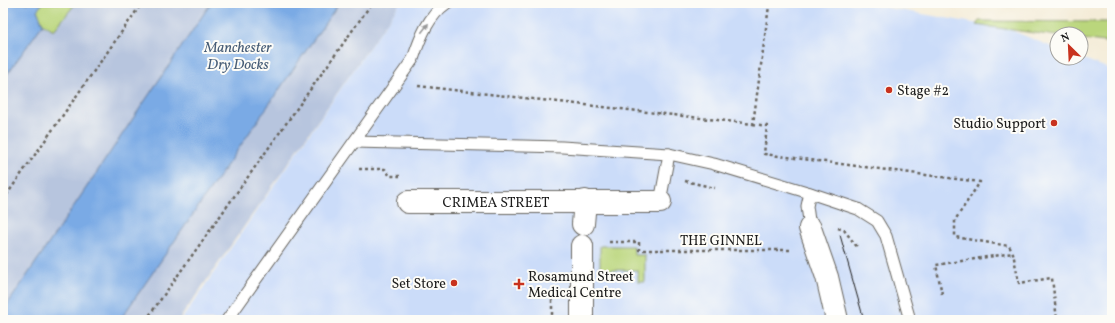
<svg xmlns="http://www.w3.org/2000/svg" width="1115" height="323" viewBox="0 0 1115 323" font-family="Vollkorn,serif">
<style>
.built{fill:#cbdcf9}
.industrial{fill:#b7c5de}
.green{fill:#bad67c;stroke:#6b794c}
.water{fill:#7aaae5;stroke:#4b6380}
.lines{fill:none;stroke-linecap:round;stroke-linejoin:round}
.lane-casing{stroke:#68655e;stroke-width:13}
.street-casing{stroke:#68655e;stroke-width:24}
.path{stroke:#68655e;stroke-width:2.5;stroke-dasharray:3 3;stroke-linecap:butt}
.lane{stroke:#fff;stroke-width:11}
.street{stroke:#fff;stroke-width:22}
.tram{stroke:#1c1c1c;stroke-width:1}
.oneway{fill:#999}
.poi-dot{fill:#c8321e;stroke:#fdfcf7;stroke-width:1.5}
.labels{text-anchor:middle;stroke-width:4;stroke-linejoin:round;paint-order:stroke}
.poi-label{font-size:14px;fill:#1c1c1c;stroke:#fdfcf7;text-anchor:start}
.street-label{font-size:14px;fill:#1c1c1c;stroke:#fdfcf7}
.water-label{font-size:15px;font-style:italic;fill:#465c76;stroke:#fdfcf7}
</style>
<rect width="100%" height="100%" fill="#fdfcf7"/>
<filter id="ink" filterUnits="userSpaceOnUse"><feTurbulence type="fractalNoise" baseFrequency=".025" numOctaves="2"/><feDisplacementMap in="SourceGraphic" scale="8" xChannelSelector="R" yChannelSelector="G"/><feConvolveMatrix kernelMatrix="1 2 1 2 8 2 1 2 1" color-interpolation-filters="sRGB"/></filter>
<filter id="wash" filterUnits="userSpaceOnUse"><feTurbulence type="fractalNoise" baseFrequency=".012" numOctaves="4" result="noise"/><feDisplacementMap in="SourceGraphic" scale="16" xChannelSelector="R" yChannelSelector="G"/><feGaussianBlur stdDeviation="0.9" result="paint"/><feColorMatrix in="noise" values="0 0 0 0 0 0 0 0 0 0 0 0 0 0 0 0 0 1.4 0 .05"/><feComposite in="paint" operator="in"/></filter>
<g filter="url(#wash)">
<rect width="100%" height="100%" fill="#f4ecd8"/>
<path class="built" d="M400,3H860L1008,29L1057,49V58H1081L1112,70V320H181Z"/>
<g class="industrial">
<path d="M43,3H211L3,311V80L43,24Z"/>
<path d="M339,3H400L179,320H120Z"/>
</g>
<g class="green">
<path d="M43,3H76L54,30L43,24L37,10Z"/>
<path d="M979,21L1112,22V43L1081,39V34H1057V36L976,25Z"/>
<path d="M600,246H634V255H645V282H638V270H600Z"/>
</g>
<g class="water">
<path d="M3,3H43L37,10L43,24L3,80Z"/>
<path d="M211,3H339L120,320H3V311Z"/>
</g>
</g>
<g filter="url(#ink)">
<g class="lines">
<defs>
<g id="lane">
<path d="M354,142L562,147L669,154L714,164L810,193L858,209L877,221L886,236L910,320"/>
<path d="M660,202L669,154"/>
<path d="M810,228L807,206L810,193"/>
<path d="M227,320L413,59C420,38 428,16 447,3"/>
</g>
<g id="street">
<path id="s1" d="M408,202H660"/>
<path d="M583,224L585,201"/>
<path d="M810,228L827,277L837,320"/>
<path d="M582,320V246"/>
</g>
</defs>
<use href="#lane" class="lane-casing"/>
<use href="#street" class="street-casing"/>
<g class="path">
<path d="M418,86L753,124L769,6"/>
<path d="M753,124L767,126L764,154L980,182L955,220V237L1009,246L1013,253L1019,283L1052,278L1057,320"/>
<path d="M359,169H385L390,176H400"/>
<path d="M685,181L715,188"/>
<path d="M3,200L142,3"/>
<path d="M838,228L844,230L858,248"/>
<path d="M609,242H639V250H791"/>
<path d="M552,294V320"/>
<path d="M942,294L936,265L1013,253"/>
<path d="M146,320L372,3"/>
</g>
<use href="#lane" class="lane"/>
<use href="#street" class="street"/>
<path class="tram" d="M840,235L864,320"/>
</g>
<defs><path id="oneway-solid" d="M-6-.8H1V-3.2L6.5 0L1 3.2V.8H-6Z"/></defs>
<use class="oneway" href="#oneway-solid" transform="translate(425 28) rotate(-53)"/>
</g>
<g class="poi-dot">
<circle cx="889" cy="90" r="4"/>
<circle cx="1054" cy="123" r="4"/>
<circle cx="454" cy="283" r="4"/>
<path d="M517 278h4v4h4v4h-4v4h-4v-4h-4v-4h4z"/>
</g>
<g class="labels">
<g class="poi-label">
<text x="897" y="95">Stage #2</text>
<text x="1046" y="128" text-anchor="end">Studio Support</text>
<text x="528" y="281">Rosamund Street<tspan x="528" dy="16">Medical Centre</tspan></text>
<text x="446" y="288" text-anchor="end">Set Store</text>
</g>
<g class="street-label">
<text dy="5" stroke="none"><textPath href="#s1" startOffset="88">CRIMEA STREET</textPath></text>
<text x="721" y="245">THE GINNEL</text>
</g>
<g class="water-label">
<text x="238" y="52">Manchester<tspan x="238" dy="17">Dry Docks</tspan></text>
</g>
</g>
<rect width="1115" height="323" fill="none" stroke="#fdfcf7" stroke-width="16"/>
<g transform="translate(1069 46) rotate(336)"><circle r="19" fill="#fdfcf7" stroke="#a3a29f"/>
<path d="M0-3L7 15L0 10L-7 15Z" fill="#c8321e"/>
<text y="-6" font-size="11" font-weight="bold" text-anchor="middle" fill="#1c1c1c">N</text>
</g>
</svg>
